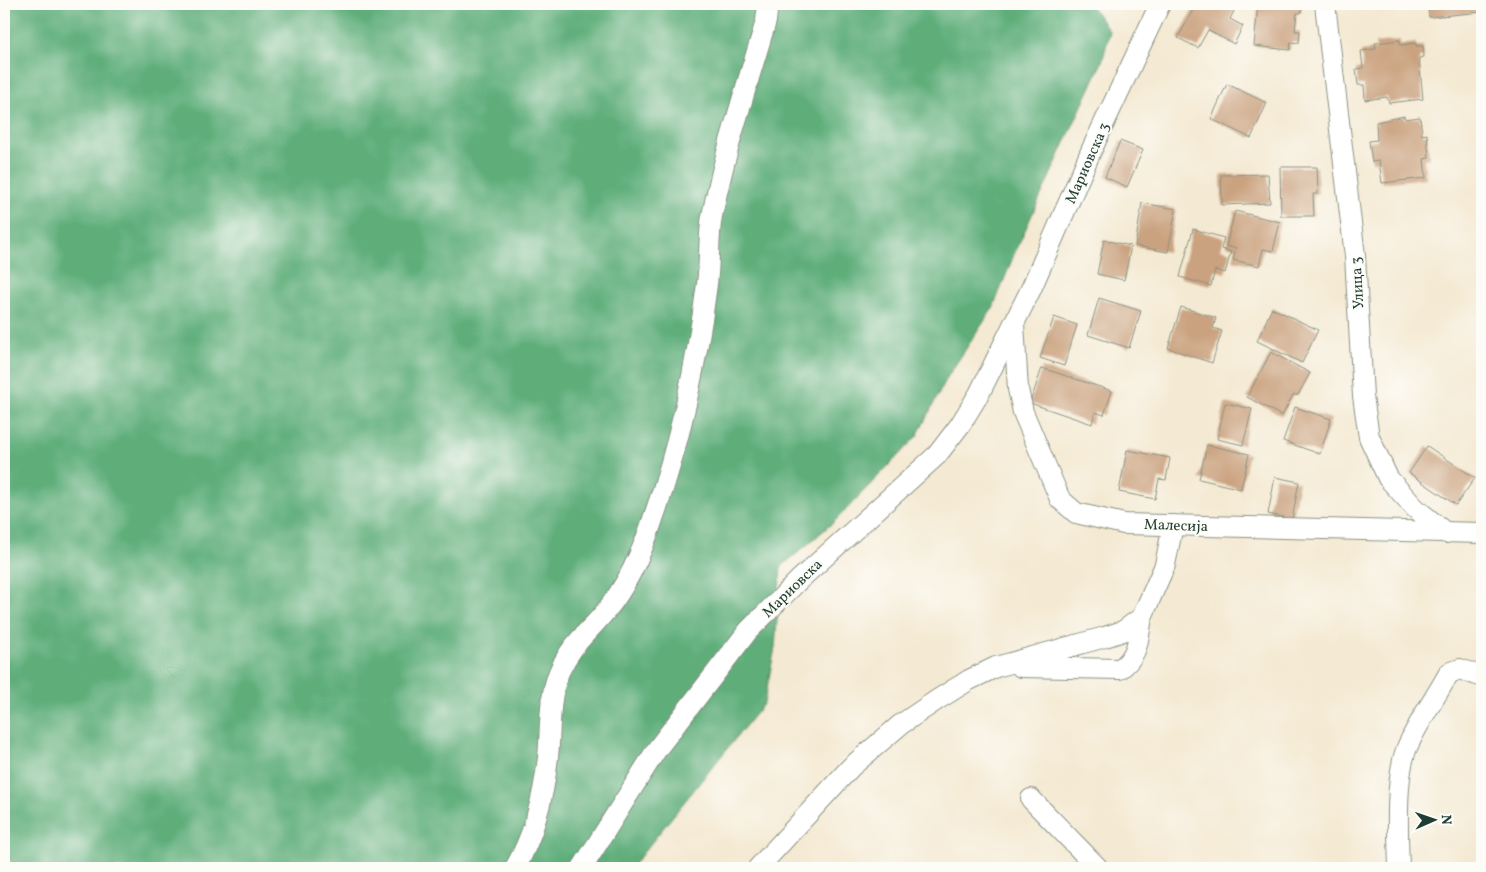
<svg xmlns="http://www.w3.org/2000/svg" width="1486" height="872" viewBox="0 0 1486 872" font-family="Vollkorn,serif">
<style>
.forest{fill:#5fae7a;stroke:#3f7657}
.building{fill:#caa27f}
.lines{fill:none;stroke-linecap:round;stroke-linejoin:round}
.minor-casing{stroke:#8a9383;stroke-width:22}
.minor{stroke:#fff;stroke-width:20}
.labels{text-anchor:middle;stroke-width:4;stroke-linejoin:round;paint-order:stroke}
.street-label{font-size:15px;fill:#1f3d34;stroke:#fdfcf7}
</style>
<rect width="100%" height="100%" fill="#fdfcf7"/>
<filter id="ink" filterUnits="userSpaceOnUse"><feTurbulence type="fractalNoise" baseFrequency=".02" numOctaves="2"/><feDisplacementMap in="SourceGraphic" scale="10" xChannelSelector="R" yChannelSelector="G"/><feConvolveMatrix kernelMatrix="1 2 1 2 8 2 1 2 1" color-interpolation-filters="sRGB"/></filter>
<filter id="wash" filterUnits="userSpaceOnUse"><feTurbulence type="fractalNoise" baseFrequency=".0096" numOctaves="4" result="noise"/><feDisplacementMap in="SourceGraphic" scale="20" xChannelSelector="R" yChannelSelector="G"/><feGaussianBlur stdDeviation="1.12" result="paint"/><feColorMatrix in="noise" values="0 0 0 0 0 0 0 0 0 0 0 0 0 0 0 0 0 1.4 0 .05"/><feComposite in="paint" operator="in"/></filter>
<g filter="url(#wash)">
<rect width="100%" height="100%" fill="#f4e9d2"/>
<path class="forest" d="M4,4H1090L1110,32L1102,62L1015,252L993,308L948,376L917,436L835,521L781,567L775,648L764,703L631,868H4Z"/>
<g id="blocks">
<g class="building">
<path d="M1196,4H1229L1236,7L1230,19L1243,26L1234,44L1208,30L1198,48L1178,38Z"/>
<path d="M1258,4H1302L1301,13H1297L1295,31H1300L1299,43L1291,42L1290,50L1254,46Z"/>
<path d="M1428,4H1482V12L1429,17Z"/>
<path d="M1400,40V45L1416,43V46H1423L1424,57L1419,58L1423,99L1389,103L1387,97L1365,100L1364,85H1358L1356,69L1363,68L1361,51L1376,49L1375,43Z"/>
<path d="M1227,84L1267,103L1251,138L1211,119Z"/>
<path d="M1404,116L1405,119L1420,117L1422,135L1427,134L1429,158L1424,159L1426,178L1382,183L1379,161L1372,162L1369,141L1377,140L1376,122Z"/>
<path d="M1120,141L1143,150L1127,187L1105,177Z"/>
<path d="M1280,167H1317L1318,194H1313L1314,216H1281Z"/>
<path d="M1268,174L1270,203L1222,205L1221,175Z"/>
<path d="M1142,203L1176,209L1168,252L1135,246Z"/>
<path d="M1235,211L1280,222L1273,251L1263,249L1259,266L1233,260L1236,248L1226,246Z"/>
<path d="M1193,229L1224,238L1221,249L1231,252L1225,273L1215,270L1211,286L1180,277Z"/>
<path d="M1104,240L1131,246L1124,280L1097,274Z"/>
<path d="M1099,298L1141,311L1129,348L1088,335Z"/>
<path d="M1181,307L1216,318L1213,328L1222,331L1212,363L1168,348Z"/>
<path d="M1272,308L1318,330L1302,363L1257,341Z"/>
<path d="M1054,317L1077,325L1064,366L1040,358Z"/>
<path d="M1271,352L1310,373L1298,395H1293L1282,416L1247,397Z"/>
<path d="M1042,368L1112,391L1104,415L1095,412L1092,424L1030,403Z"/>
<path d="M1225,403L1252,409L1243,445L1217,439Z"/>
<path d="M1295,407L1331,419L1320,454L1283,441Z"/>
<path d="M1207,445L1249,454L1241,489L1199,479Z"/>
<path d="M1427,446L1475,478L1456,505L1409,473Z"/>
<path d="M1127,450L1170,458L1166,480L1159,479L1155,499L1119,492Z"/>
<path d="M1275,477L1299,482L1292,519L1268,514Z"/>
</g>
</g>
</g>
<g filter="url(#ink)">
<use href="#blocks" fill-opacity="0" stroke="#8a9383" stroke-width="1"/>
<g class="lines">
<defs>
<g id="minor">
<path d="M1325,4L1355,256L1363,396L1369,437L1388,478L1415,508L1446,533"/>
<path d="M1014,324L1018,389L1023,412L1060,499L1076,513L1124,524L1482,533"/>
<path d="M1021,667L1120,669C1139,655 1138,639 1142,617"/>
<path d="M1031,799L1098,868"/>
<path d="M515,868C534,835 544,795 548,757C551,729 548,699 559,672C572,643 586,635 605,612C628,585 643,550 654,516C680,442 697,362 707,284C710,262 708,238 712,216C725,150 747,86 766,21L768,4"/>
<path d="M582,868L657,749L748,631L799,580L937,455L960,425L979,394L1031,289L1091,151L1160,4"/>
<path d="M758,868L851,767L900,725L937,700L969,680L996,667L1105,637L1123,631L1142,617L1165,565L1173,525"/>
<path d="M1399,868C1398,836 1395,780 1406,750C1416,725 1436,697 1449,673L1460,669L1482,677"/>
</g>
</defs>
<use href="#minor" class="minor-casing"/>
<use href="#minor" class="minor"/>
</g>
</g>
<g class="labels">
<g class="street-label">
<text transform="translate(1087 163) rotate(-66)" y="5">Мариовска 3</text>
<text transform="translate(1357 283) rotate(-93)" y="5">Улица 3</text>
<text transform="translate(1176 525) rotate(2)" y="5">Малесија</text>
<text transform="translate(792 588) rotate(-44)" y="5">Мариовска</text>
</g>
</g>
<rect width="1486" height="872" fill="none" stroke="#fdfcf7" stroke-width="20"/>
<g transform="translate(1434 820) rotate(88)" stroke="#fdfcf7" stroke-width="4" paint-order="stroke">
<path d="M0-4L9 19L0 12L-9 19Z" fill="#1f3d34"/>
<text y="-8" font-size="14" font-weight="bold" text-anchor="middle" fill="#1f3d34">N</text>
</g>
</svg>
